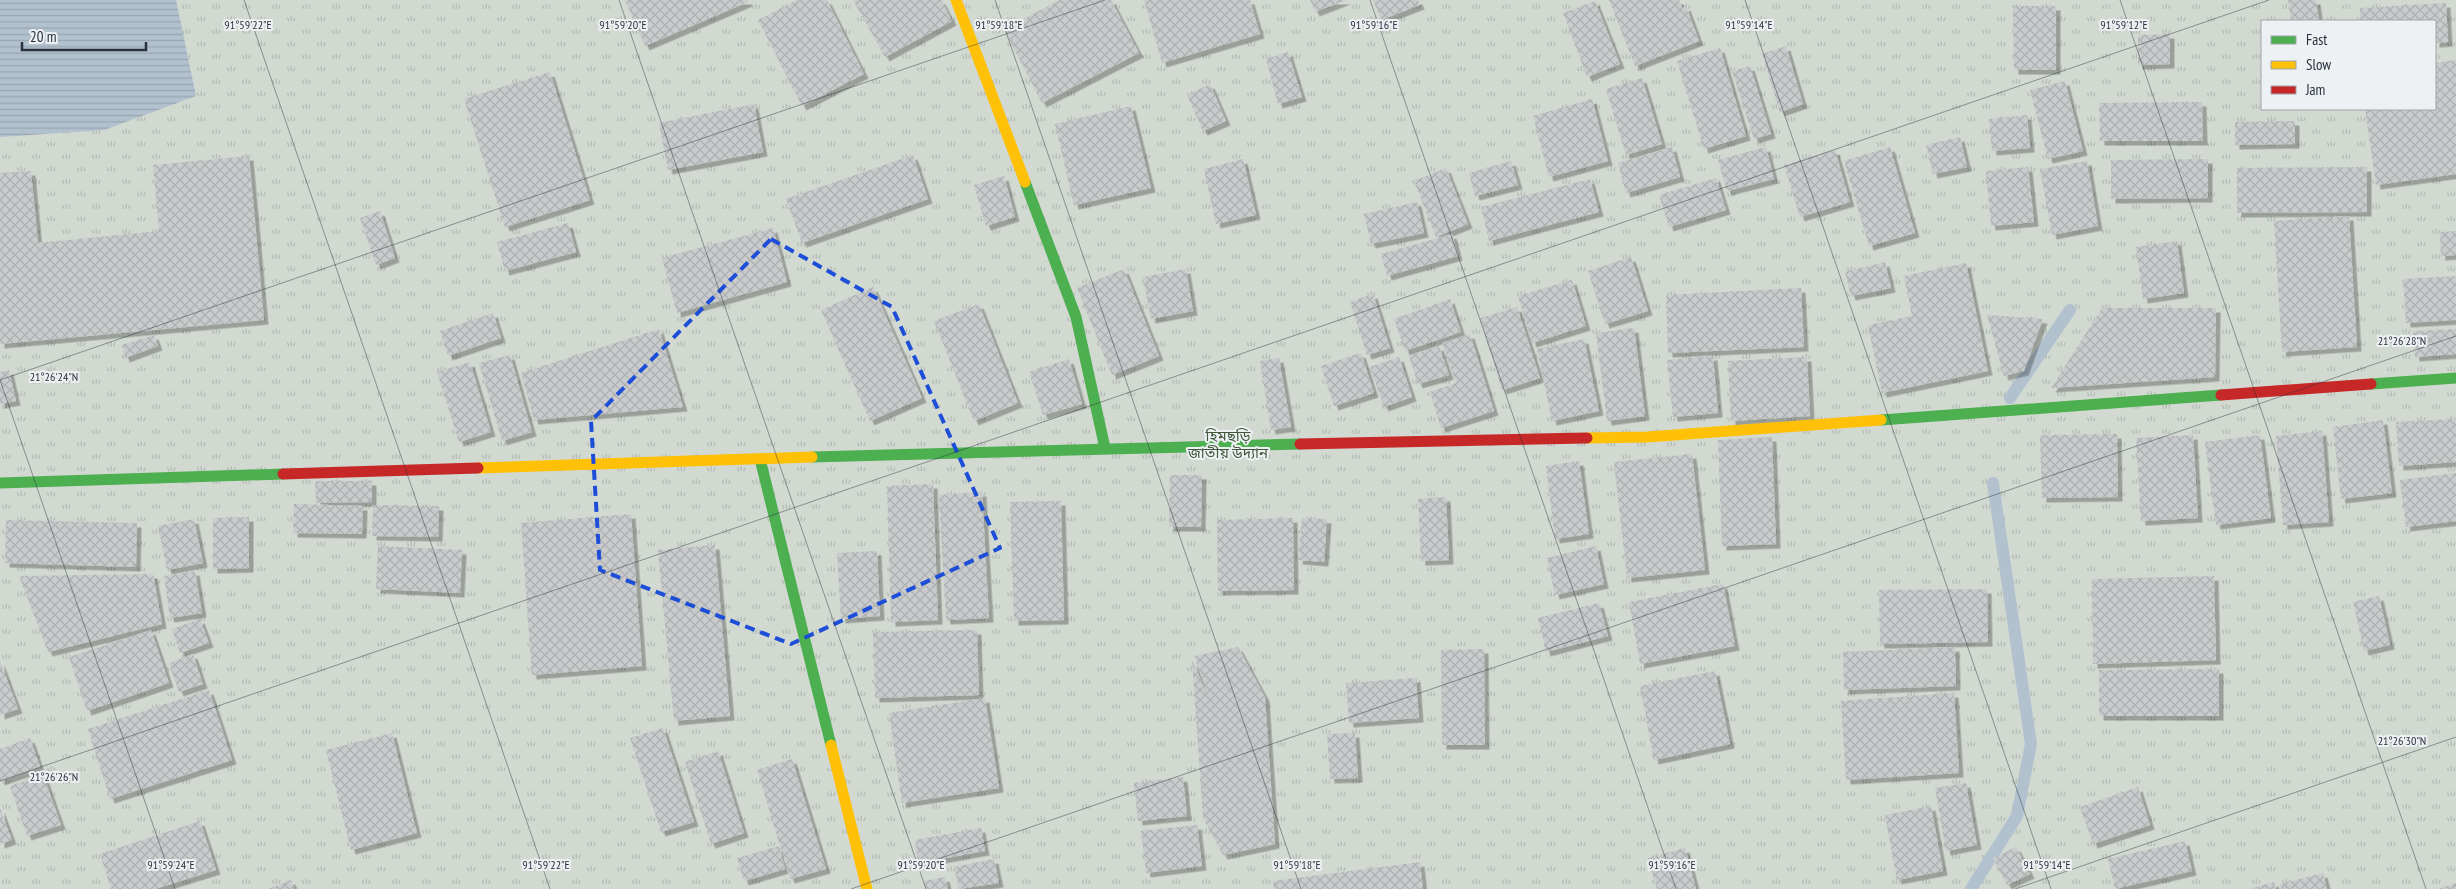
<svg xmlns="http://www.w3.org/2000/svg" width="2456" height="889" viewBox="0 0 2456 889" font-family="'PT Sans Narrow','Noto Sans Bengali',sans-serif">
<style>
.park{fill:url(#park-tufts);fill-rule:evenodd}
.water{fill:url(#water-rules)}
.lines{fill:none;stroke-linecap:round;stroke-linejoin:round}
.stream{stroke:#b1c1ce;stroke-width:12}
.building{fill:url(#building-cross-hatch);filter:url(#shadow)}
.fast{stroke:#4caf50;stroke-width:11}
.slow{stroke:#ffc107;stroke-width:11}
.jam{stroke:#c62828;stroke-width:11}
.marked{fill:none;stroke:#1d4ed8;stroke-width:4;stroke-dasharray:10 6;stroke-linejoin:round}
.ticks{fill:none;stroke:#29313c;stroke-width:1;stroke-opacity:0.45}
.labels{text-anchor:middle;stroke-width:4;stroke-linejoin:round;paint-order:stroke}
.park-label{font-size:15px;fill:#3f5638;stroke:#eef1f4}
.ticks-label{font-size:12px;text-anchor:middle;fill:#29313c;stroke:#eef1f4;stroke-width:4;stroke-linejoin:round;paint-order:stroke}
</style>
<defs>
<pattern id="park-tufts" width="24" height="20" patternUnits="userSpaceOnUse" patternTransform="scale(1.25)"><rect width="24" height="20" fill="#d2d9d1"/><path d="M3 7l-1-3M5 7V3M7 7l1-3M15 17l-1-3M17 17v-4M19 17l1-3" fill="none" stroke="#b4bbb4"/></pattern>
<pattern id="water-rules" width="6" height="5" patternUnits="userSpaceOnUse" patternTransform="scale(1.25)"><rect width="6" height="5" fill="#b1c1ce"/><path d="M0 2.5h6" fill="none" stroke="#98a6b2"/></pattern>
<pattern id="building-cross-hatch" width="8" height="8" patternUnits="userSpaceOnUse" patternTransform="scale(1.25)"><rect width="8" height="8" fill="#c9cbcd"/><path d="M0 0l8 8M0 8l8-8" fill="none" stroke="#adafb1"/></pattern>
<filter id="shadow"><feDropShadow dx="4.5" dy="4.5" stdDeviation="0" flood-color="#0004"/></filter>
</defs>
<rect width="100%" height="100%" fill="#e1e3e5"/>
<path class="park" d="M0,0H2456V889H0ZM2262,21H2435V109H2262Z"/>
<path class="water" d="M0,0H176L196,96L104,130L0,137Z"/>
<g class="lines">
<g class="stream">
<path d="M2010,398L2070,310"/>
<path d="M1971,889L2017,816L2031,744L1993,483"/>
</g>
</g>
<g class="building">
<path d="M625,0H747L748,2L645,46Z"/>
<path d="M797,0H827L864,74L802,106L758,20Z"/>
<path d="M853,0H941L952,21L885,57Z"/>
<path d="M1060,0H1111L1139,53L1042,103L1004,29Z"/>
<path d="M1144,0H1250L1260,34L1162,63Z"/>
<path d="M1310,0H1346L1315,12Z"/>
<path d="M1373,0H1418L1420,5L1381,20Z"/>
<path d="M1609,0H1679L1682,8L1686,6L1699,41L1635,66Z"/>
<path d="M2288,0H2316L2319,21H2291Z"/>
<path d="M1595,1L1620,64L1587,77L1563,13Z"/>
<path d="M2446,3L2448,42L2435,43V21H2360V8Z"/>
<path d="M2013,6H2056V70H2014Z"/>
<path d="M2170,34V64L2138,65V35Z"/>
<path d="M1786,46L1803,104L1780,112L1762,54Z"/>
<path d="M1720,48L1746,136L1704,149L1677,61Z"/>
<path d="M1288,52L1302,97L1278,104L1266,59Z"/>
<path d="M2456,60V174L2376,185L2365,109H2435V63Z"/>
<path d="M1750,66L1771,134L1754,139L1732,71Z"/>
<path d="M550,72L590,200L505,227L464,99Z"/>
<path d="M1642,78L1662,144L1626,155L1606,89Z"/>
<path d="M2065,81L2083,151L2048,159L2030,90Z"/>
<path d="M1210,84L1226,121L1203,131L1187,95Z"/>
<path d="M1592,99L1608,161L1549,177L1533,116Z"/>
<path d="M2202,102L2203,141H2100L2099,103Z"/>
<path d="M754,104L763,152L668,170L659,123Z"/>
<path d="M1131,106L1151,188L1074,205L1055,124Z"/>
<path d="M2027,115L2030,148L1992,151L1989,119Z"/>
<path d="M2295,121V144L2235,145V122Z"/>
<path d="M1960,137L1967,167L1933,174L1926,145Z"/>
<path d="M1672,147L1680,177L1626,193L1618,163Z"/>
<path d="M1766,147L1774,179L1727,191L1718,160Z"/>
<path d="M1890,147L1915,233L1869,246L1844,161Z"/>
<path d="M1835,150L1850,202L1800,217L1784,165Z"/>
<path d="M913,155L928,199L802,243L786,199Z"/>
<path d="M249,156L264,320L0,344V173L31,171L38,243L159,231L153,165Z"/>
<path d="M1243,159L1256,215L1216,224L1204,169Z"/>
<path d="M2208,159V198L2111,199V160Z"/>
<path d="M1511,161L1518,185L1475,196L1469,173Z"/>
<path d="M2087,161L2098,226L2052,235L2040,169Z"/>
<path d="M2028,167L2034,222L1991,226L1986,171Z"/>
<path d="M2367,167V212L2237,213V168Z"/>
<path d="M1446,168L1468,224L1436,237L1414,181Z"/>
<path d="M1004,176L1015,217L986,226L974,185Z"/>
<path d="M1716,178L1726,210L1669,227L1659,195Z"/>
<path d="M1590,179L1599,212L1489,241L1481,207Z"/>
<path d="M1417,202L1424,233L1371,244L1364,214Z"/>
<path d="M380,211L395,258L376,265L360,218Z"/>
<path d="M2349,216L2357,347L2282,352L2274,221Z"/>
<path d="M568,223L576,252L505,271L497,242Z"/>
<path d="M773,228L787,282L677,313L662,258Z"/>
<path d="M2456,231V255L2441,256L2440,232Z"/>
<path d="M1452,234L1458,256L1387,276L1381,254Z"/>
<path d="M2177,241L2184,293L2143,299L2136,247Z"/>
<path d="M1631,257L1648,311L1605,324L1588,271Z"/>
<path d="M1885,262L1891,288L1851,296L1845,272Z"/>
<path d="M1966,263L1988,371L1882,393L1868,325L1912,316L1904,276Z"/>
<path d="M1124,269L1159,356L1112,375L1077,288Z"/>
<path d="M1186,269L1193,311L1151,319L1143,277Z"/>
<path d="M2456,276V320L2406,323L2403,279Z"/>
<path d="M1572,280L1586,326L1532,343L1518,296Z"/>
<path d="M873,287L922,398L870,421L821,310Z"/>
<path d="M1801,288L1804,347L1668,353L1666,295Z"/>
<path d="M1373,294L1390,348L1367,355L1350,302Z"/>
<path d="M1450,299L1461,332L1405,351L1394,319Z"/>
<path d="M979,304L1018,403L974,421L934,321Z"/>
<path d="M1517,307L1540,378L1502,390L1480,318Z"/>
<path d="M2102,308H2216L2215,377L2051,388Z"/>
<path d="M493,313L501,338L448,356L440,331Z"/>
<path d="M1987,315L2043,319L2024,371L2004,376Z"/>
<path d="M1634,328L1645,416L1607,421L1596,333Z"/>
<path d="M659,329L683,407L534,420L521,373Z"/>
<path d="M2456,329V354L2415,357L2413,331Z"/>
<path d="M1470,334L1494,411L1441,428L1430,392L1456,383L1442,343Z"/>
<path d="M154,335L158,346L125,358L122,345Z"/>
<path d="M1584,339L1599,411L1552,421L1537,349Z"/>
<path d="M1439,346L1449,375L1418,384L1409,356Z"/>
<path d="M1361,353L1374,393L1334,406L1321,366Z"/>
<path d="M510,355L532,432L502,441L479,363Z"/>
<path d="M1713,356L1718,413L1673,417L1667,360Z"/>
<path d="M1399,357L1412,397L1384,407L1370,367Z"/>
<path d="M1807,357L1810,416L1731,421L1728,361Z"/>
<path d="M1279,358L1291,427L1271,430L1260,361Z"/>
<path d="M1069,359L1082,404L1043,415L1029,372Z"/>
<path d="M470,362L491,432L459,442L437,372Z"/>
<path d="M9,370L16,401L0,404V372Z"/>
<path d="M2456,419V462L2399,466L2396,422Z"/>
<path d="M2383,420L2392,493L2341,499L2333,427Z"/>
<path d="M2322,431L2329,522L2283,525L2276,436Z"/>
<path d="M2117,434L2118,497L2042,498L2040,435Z"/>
<path d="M2193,435L2198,518L2141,521L2136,438Z"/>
<path d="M2260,435L2271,518L2216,525L2205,442Z"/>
<path d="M1772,437L1776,544L1722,546L1718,440Z"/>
<path d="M1692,454L1705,570L1627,578L1614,462Z"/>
<path d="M1579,461L1589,534L1555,539L1546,466Z"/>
<path d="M2456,473V521L2406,527L2400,480Z"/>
<path d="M1170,475H1202L1201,527H1169Z"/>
<path d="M315,481H372V502L316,503Z"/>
<path d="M933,484L938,620L891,622L887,486Z"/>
<path d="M982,492L989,618L946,620L939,495Z"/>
<path d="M1446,497L1449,560L1421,561L1418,499Z"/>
<path d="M1061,501L1064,620L1014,621L1010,502Z"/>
<path d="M294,504L363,506L362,534L293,533Z"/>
<path d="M373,505L439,506L438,537L372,536Z"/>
<path d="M631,514L642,666L532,675L521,523Z"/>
<path d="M249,517V568L213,569V518Z"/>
<path d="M1293,518L1294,590L1218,591L1217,520Z"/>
<path d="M1302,518L1327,519L1324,562L1298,560Z"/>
<path d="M194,519L203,563L167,570L158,526Z"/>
<path d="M6,520L137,523L136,567L5,563Z"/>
<path d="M715,545L730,716L674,721L658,550Z"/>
<path d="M378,546L462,550L460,593L376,589Z"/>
<path d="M1596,546L1604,584L1555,595L1547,558Z"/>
<path d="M877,551L880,616L841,619L837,553Z"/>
<path d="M195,571L202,613L170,618L164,576Z"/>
<path d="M153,574L162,624L48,652L19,576Z"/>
<path d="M2214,576L2216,660L2093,664L2092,579Z"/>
<path d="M1723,584L1735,646L1640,664L1629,602Z"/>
<path d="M1987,589L1988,642L1880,644L1879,590Z"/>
<path d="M2379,596L2390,645L2364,651L2353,602Z"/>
<path d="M1599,603L1608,636L1546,652L1538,618Z"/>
<path d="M200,619L209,643L180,653L172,629Z"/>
<path d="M151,630L169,683L87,711L69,657Z"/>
<path d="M977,630L979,695L875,698L873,632Z"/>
<path d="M1238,647L1265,697L1275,844L1223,855L1203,818L1192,660L1210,701L1194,656Z"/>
<path d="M1955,647L1956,686L1844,690L1843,652Z"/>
<path d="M1484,649L1485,745H1442L1441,650Z"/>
<path d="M193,654L203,684L179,692L169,663Z"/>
<path d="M0,661L18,709L0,715Z"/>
<path d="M2219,669V716H2099V670Z"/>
<path d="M1715,671L1730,744L1654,760L1640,686Z"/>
<path d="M1416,678L1419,718L1349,723L1346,683Z"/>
<path d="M209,690L232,760L110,799L88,729Z"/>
<path d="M1954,693L1959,773L1846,780L1841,701Z"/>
<path d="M985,698L999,788L902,803L889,713Z"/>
<path d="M663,728L694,822L661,832L630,738Z"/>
<path d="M392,733L417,833L351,850L326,750Z"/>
<path d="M1355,733L1358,778L1330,779L1327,734Z"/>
<path d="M30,738L40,767L0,781V749Z"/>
<path d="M718,751L744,833L711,844L685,762Z"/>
<path d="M792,759L826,869L790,879L757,770Z"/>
<path d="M43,774L61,825L27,836L10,786Z"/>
<path d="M1183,777L1187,816L1138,821L1134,783Z"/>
<path d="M1966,783L1977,845L1946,851L1935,788Z"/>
<path d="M2138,787L2150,825L2093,844L2080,807Z"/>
<path d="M1931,806L1943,871L1897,880L1885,815Z"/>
<path d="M0,808L12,840L0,844Z"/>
<path d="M200,821L216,870L155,889H111L100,854Z"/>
<path d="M1197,825L1202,866L1146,873L1141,831Z"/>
<path d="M981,828L985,851L918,863L915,840Z"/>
<path d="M2185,841L2192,871L2115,889L2108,859Z"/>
<path d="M779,846L785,869L744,881L737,858Z"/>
<path d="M2016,847L2030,874L2007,885L1993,858Z"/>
<path d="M1685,848L1696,889H1657L1648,858Z"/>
<path d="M994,859L999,883L959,889L954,867Z"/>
<path d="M1420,862L1423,889H1274L1273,881Z"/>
<path d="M2323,873L2327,889H2281L2280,884Z"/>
<path d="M945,877L948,889H926L924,881Z"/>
<path d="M291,880L294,889H268Z"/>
<path d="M2274,882L2276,889H2252V888Z"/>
<path d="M2456,883V889H2438Z"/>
</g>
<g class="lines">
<g class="fast">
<path d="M1025,182L1076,317L1105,448"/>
<path d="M2371,384L2456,378"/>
<path d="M1881,420L2221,395"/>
<path d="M812,457L1300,444"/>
<path d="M760,459L831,745"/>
<path d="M0,483L283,474"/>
</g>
<g class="slow">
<path d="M956,0L1025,182"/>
<path d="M1587,438L1647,437L1881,420"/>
<path d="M478,468L812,457"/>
<path d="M831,745L867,889"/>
</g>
<g class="jam">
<path d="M2221,395L2371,384"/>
<path d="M1300,444L1587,438"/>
<path d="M283,474L478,468"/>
</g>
</g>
<path class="marked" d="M771,239L892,307L1000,548L791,644L600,570L591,421Z"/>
<path class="ticks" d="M244,0L550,889M619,0L926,889M995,0L1301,889M1370,0L1676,889M1745,0L2051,889M2120,0L2426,889M0,380L175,889M0,380L1105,0M0,781L2269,0M851,889L2456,336M2015,889L2456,737"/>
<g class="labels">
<g class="park-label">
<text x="1228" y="441">হিমছড়ি<tspan x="1228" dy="17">জাতীয় উদ্যান</tspan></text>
</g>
</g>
<g class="ticks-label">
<text x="248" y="29">91°59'22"E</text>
<text x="623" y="29">91°59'20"E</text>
<text x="999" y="29">91°59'18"E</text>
<text x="1374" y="29">91°59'16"E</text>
<text x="1749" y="29">91°59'14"E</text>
<text x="2124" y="29">91°59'12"E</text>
<text x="2402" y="345">21°26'28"N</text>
<text x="54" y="381">21°26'24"N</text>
<text x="2402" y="745">21°26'30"N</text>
<text x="54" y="781">21°26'26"N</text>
<text x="171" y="869">91°59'24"E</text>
<text x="546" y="869">91°59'22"E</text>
<text x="921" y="869">91°59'20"E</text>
<text x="1297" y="869">91°59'18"E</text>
<text x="1672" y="869">91°59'16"E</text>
<text x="2047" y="869">91°59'14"E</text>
</g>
<rect x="2261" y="20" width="175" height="90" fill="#eef1f4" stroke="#9fa4aa"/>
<rect x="2271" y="36" width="25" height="8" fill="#4caf50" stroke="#9fa4aa"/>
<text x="2306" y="45" font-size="15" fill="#29313c">Fast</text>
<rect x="2271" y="61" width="25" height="8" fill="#ffc107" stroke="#9fa4aa"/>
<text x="2306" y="70" font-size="15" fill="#29313c">Slow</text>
<rect x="2271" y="86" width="25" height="8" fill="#c62828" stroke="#9fa4aa"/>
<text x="2306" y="95" font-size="15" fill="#29313c">Jam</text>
<path d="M22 42v8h124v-8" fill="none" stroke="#29313c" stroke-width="2.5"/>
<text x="30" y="42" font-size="15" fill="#29313c" stroke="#eef1f4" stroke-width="4" paint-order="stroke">20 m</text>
</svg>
